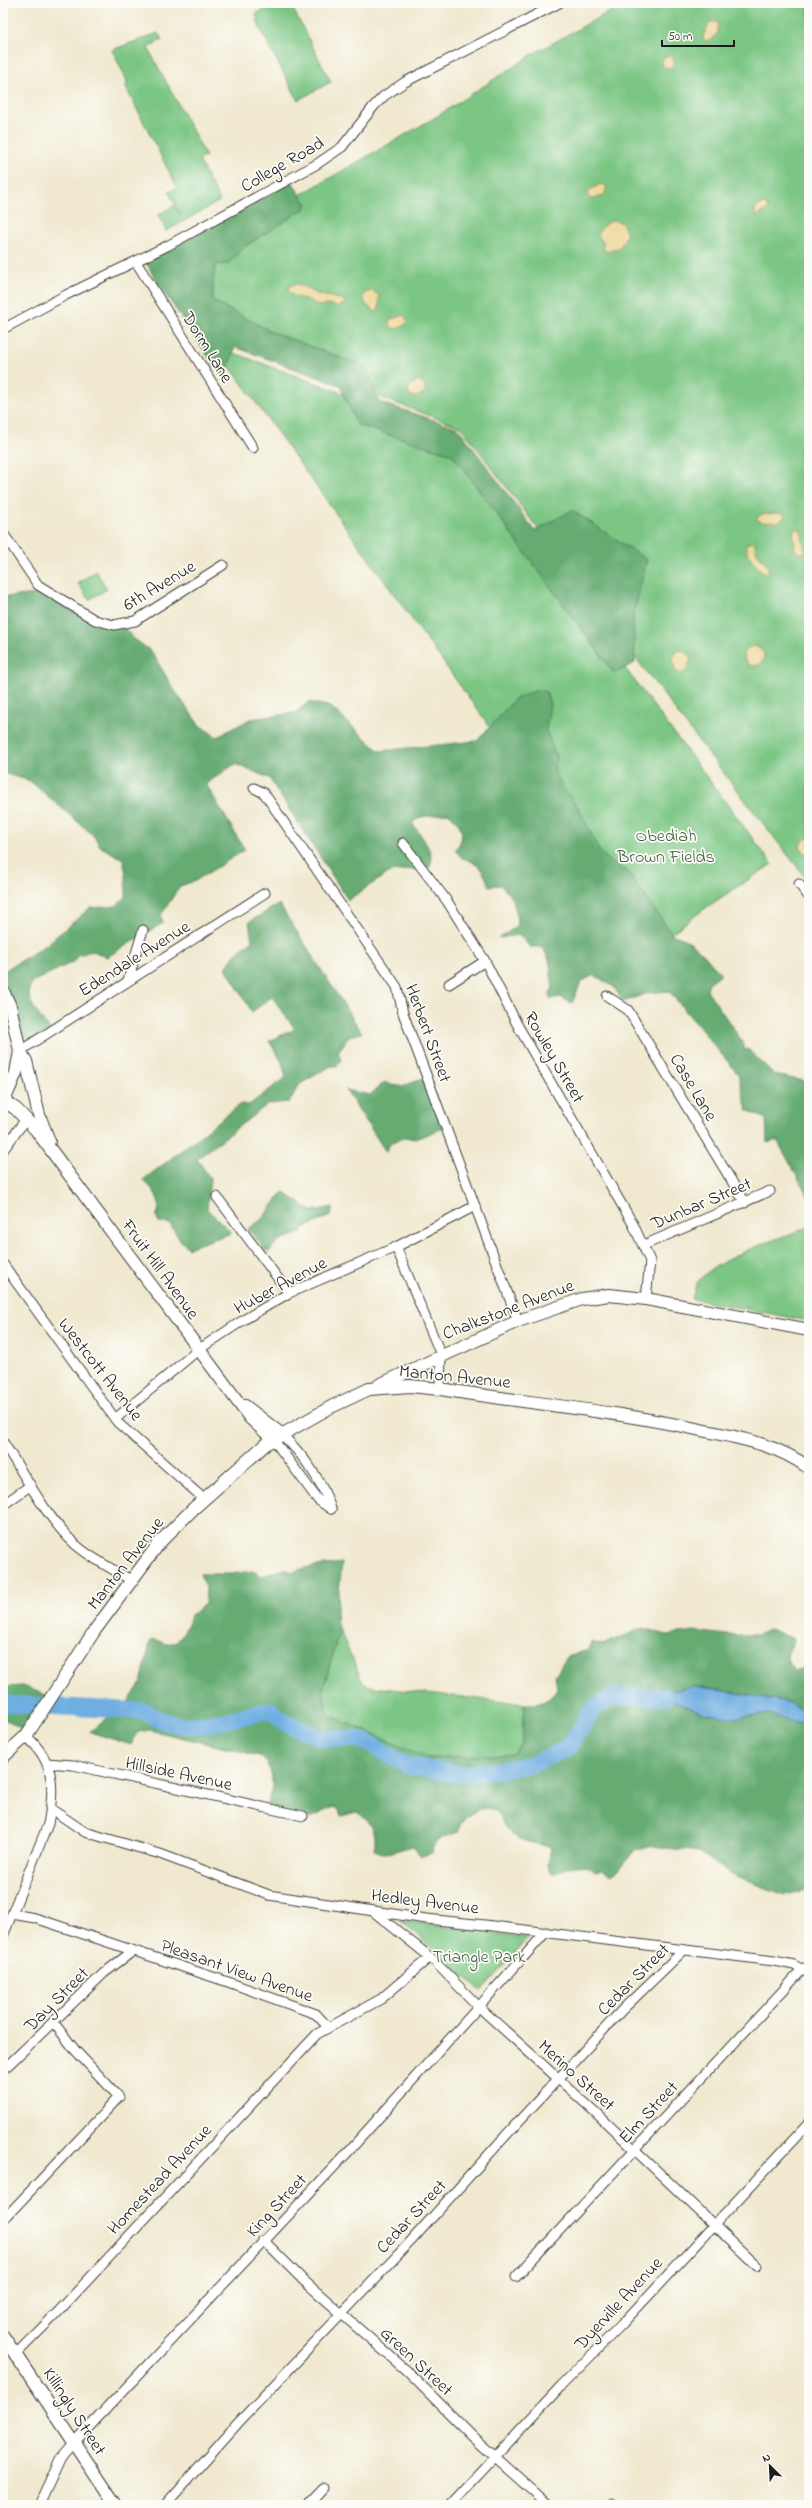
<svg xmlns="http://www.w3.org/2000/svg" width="812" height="2508" viewBox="0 0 812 2508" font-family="'Indie Flower',sans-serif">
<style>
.green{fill:#7cc684;stroke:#4c7150}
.forest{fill:#65ab72;stroke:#406447}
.sand{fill:#eeda9e;stroke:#857b5d}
.water{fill:#6eaee1;stroke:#45657e}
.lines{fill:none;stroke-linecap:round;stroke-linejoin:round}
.river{stroke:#6eaee1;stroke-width:17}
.minor-casing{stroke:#3c3b37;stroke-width:11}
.major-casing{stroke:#3c3b37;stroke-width:14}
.minor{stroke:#fff;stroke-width:9}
.major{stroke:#fff;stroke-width:12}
.labels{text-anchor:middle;stroke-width:3.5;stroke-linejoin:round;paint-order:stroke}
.street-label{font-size:18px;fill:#1c1c1c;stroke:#fdfcf7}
.park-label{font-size:18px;fill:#426046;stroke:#fdfcf7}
</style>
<rect width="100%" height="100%" fill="#fdfcf7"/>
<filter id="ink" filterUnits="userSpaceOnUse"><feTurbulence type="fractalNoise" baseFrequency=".025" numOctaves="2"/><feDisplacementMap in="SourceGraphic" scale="8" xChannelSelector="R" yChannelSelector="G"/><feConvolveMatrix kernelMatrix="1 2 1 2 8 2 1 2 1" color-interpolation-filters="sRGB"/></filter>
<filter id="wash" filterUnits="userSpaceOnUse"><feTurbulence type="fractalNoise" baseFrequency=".012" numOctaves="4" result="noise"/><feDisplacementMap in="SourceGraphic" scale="16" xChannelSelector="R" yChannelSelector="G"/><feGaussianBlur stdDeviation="0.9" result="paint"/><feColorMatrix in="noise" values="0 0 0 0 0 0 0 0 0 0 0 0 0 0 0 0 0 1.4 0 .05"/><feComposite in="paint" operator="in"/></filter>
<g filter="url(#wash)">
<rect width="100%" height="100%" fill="#f0e9d0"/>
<g class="green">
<path d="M275,3H290L331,82L298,100L260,29L256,14Z"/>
<path d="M625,3H809V882L697,739L461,427L215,337L171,269L436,117L533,54Z"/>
<path d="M158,33L162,40L148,48L206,156L199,160L220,201L166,231L158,215L174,206L180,215L169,192L177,187L126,88L127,81L112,50Z"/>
<path d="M215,346L448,432L772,864L707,907L650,949Z"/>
<path d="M96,571L107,589L89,600L78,583Z"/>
<path d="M809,1227V1321L692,1299C694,1293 695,1283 700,1279C722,1256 779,1238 809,1227Z"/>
<path d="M341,1633L363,1683L373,1687L524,1704L522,1744L513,1755L429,1758L328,1715L323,1690L336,1642Z"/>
<path d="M400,1920L528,1938L481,1991Z"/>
</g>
<g class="forest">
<path d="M292,181L303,200L307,203L304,209L244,247L228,264L216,265C214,272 212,294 213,301L272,332L366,367L379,402L458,428L535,531L572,510L647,560L633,616L635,663L614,673L452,454L357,425L340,385L235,347L224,380L155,279L146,262L148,259L235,215Z"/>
<path d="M51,593L102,623L123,626L133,638L152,652L171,685L199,725L217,737L250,719L295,713L309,702L331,707L379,751L477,741L515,699L539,689L546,692L550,704L546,731L557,758L554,770L563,788L579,809L600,852L611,862L627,871L673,935C694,940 706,958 721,974L709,983L707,990L742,1041L744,1050L748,1049L775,1075L809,1082V1198L777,1140L767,1143L766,1119L747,1110L738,1074L669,991L648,993L623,1002L614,987L594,975L581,982L572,1003L560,997L551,999L549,995L553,987C549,971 553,959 541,947H530L519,935L499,938L516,927C519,912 512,894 500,885L489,886C484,871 478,862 462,858L455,850C467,836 462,824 448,813L421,817L412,823C421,836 435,851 430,867L390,872L348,900L269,778L235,764L206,784L245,850L195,881L180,886L161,915L163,923L107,957L93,951L78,955L73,962L34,981C18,996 44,1020 52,1032L25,1049L3,991L6,982L4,971L46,945L90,908L116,906L126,897V874L123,859L101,847L92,834L30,781L3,773V597Z"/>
<path d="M279,904L362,1033L349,1036L338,1052L342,1060L337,1066H331L300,1084L289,1102L268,1104L197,1159L210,1178L207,1209L232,1233L188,1248L180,1240L170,1224L159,1222L156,1217C163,1202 155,1190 143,1180L241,1104L249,1105L286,1077L282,1062L269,1041L295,1029L272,997L252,1012L226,968L236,953L252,941L249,922Z"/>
<path d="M428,1076L447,1127L415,1139L405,1137L390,1144L386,1152L346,1090L370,1095L385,1082C400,1091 413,1082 428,1076Z"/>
<path d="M283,1192L312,1211L333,1207L330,1216L302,1229L301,1233L278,1241L268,1253L248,1229L261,1220Z"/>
<path d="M342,1563L336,1621L341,1633L336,1642L323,1690L328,1715L429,1758L513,1754L522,1744L524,1704C540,1705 548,1702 557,1689L555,1675L567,1657L588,1650L591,1642L603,1645L643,1628L667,1635L693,1631L727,1635H757L770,1629L794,1639L787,1655L793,1671L804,1668L809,1654V1714L787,1702L696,1686L645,1698L672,1700L703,1713L733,1718L770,1714L809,1727V1892L806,1890L785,1895L732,1875L699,1852L652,1846L634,1851L618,1871L611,1875L603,1870L594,1871C581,1860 565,1869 552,1874L548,1865L551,1847C537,1844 518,1841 508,1831C501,1825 503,1813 492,1809C479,1805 459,1819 458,1832C446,1837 433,1838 432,1853L421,1856L413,1847C399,1847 386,1859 374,1849C378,1831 370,1822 357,1812L341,1816L339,1810L333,1807L310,1818L267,1808C273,1785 276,1778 263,1757L150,1730L138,1732L131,1745L90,1732L129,1701L141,1683L150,1642L153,1639L166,1644L177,1642L188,1625L191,1615L205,1604L206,1587L200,1574H230L253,1571L262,1576L285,1569L292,1572L309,1567Z"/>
<path d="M23,1686L51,1697L30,1735L9,1721L3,1720V1687Z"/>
</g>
<g class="sand">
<path d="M710,22H718V32L711,40L704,41L703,36Z"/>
<circle cx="668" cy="62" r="6"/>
<path d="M601,184L607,186L604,196L591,199L588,196V191Z"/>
<path d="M763,204L767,205L768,209L756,217L755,208Z"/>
<path d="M613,220L622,223L627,234L620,247L607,252L603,249V241L599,238L598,233L603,226Z"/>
<path d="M298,284L317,294L344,300L345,304L337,307L330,305L319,306L306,299L295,297L288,290L289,286Z"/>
<path d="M372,291L379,295V308L376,312L366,305L363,298L365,293Z"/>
<path d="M404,315L408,321L402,327L395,329L390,326L389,320Z"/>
<path d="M418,380L425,386V392L416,397L409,395L408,388Z"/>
<path d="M783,513L785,516L779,522H761L756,519L762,514Z"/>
<path d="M796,528L801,530L805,552L800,554L795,550L793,532Z"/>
<path d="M754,542L757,553L768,566V572L764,573C758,568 744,552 746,544Z"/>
<circle cx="754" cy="656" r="10"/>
<path d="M679,650L687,653L691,658L688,668L682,674L675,671L673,657Z"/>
<path d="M809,836V853L806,854L800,847L801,843Z"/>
</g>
<path class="water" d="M695,1686L787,1702L809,1714V1727L770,1714L733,1718L703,1713L672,1700L643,1698Z"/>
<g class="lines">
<path class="river" d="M3,1704L145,1711C151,1714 157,1719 164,1721C197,1733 237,1716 270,1710L286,1723L320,1738L355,1739L367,1742L408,1766L459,1774L500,1770L532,1764L568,1748L595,1707L612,1697H666"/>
</g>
</g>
<g filter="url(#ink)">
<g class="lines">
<defs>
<g id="minor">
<path d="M136,262L253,448"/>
<path d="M3,329L66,295L167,246L317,164L342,147L374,106L384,96L405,82L559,3"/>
<path d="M3,533L38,585L95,620L114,625L135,621L223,565"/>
<path d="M254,788L264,793L397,987L403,1013L518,1321"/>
<path d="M403,843L447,901L485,961L518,1026L633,1224L650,1261L646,1299"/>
<path d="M799,884L809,897"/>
<path d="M128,980L143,930"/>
<path d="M449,984L485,961"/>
<path d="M607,996L628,1010L745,1203"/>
<path d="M20,1051L265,893"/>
<path d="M3,1150L26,1119"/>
<path d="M217,1197L289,1293"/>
<path d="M644,1245L770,1191"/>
<path d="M396,1247L441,1355L440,1389"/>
<path d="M3,1264L118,1423L204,1499"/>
<path d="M115,1419L198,1350L245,1319L289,1293L396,1247L475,1206"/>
<path d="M281,1434C302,1453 323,1482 331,1509"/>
<path d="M273,1439L318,1500L331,1509"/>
<path d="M3,1442C24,1474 47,1519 76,1545C92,1559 114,1570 133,1581"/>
<path d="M3,1505L31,1485"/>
<path d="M47,1763L73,1765L303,1816"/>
<path d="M51,1809L85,1832L160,1854L269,1895L426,1919L485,1925L774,1961L794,1965L809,1973"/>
<path d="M374,1912L430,1957L479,2007L595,2112L757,2266"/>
<path d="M12,1914L35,1918L228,1982L316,2014L328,2027"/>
<path d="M3,1936L48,1824C55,1788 55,1761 26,1736"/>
<path d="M3,2070L104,1973L133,1951"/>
<path d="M3,2220L119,2097L75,2050L54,2023"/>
<path d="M263,2240L303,2280L407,2371L474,2438L549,2505"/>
<path d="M516,2277L804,1968"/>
<path d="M16,2354L58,2312L317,2034L381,1999L430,1957"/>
<path d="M39,2505L61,2458L74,2443L347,2153L546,1932"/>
<path d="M165,2505L238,2423L411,2241L518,2122L623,2009L684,1950"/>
<path d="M307,2505L323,2488"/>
<path d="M450,2505L561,2386L623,2323L809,2123"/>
<path d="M609,2505L611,2503"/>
</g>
<g id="major">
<path d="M3,991L10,1006L20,1051L26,1061L39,1115L49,1141"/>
<path d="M20,1051L16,1073L4,1101L16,1109L36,1130L250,1418L273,1439"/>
<path d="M379,1385L518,1321L582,1299L609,1295L646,1299L809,1330"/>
<path d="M245,1406L281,1434"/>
<path d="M3,1757L26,1736L95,1630L160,1542L194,1508L267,1443L331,1407L369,1389L410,1386L440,1389C527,1403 615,1411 701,1430C739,1438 777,1444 809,1468"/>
<path d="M3,2336L116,2505"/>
</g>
</defs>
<use href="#minor" class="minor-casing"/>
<use href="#major" class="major-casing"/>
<use href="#minor" class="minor"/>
<use href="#major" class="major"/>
</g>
</g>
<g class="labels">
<g class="street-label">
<text transform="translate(282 164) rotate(-30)" y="6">College Road</text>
<text transform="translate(208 347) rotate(58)" y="6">Dorm Lane</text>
<text transform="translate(159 585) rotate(-31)" y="6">6th Avenue</text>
<text transform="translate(134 958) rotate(-32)" y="6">Edendale Avenue</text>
<text transform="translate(429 1033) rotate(70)" y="6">Herbert Street</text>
<text transform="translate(555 1057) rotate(60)" y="6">Rowley Street</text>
<text transform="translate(694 1087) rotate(59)" y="6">Case Lane</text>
<text transform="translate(701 1203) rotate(-23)" y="6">Dunbar Street</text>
<text transform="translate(161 1269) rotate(54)" y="6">Fruit Hill Avenue</text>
<text transform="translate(280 1285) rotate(-28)" y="6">Huber Avenue</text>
<text transform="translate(508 1309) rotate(-21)" y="6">Chalkstone Avenue</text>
<text transform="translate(101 1369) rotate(52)" y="6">Westcott Avenue</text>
<text transform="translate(455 1376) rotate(6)" y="6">Manton Avenue</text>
<text transform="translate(125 1563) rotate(-52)" y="6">Manton Avenue</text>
<text transform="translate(179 1773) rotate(12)" y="6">Hillside Avenue</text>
<text transform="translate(425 1901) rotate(7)" y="6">Hedley Avenue</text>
<text transform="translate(237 1970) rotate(19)" y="6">Pleasant View Avenue</text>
<text transform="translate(633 1979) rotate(-45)" y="6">Cedar Street</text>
<text transform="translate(56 1999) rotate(-45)" y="6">Day Street</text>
<text transform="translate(577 2075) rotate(42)" y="6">Merino Street</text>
<text transform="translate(648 2112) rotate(-47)" y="6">Elm Street</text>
<text transform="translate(159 2179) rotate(-47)" y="6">Homestead Avenue</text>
<text transform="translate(276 2205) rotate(-47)" y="6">King Street</text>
<text transform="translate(411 2216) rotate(-47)" y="6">Cedar Street</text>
<text transform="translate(618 2303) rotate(-47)" y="6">Dyerville Avenue</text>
<text transform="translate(417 2361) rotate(43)" y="6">Green Street</text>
<text transform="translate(75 2411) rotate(57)" y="6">Killingly Street</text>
</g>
<g class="park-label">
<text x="666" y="841">Obediah<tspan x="666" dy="21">Brown Fields</tspan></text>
<text x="479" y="1962">Triangle Park</text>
</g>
</g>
<rect width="812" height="2508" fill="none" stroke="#fdfcf7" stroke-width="16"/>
<g transform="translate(770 2466) rotate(336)" stroke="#fdfcf7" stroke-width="3" paint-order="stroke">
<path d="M0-3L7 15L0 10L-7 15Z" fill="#1c1c1c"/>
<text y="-6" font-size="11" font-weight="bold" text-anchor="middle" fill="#1c1c1c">N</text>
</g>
<path d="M662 40v6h72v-6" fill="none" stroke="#1c1c1c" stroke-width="2"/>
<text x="668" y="40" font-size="12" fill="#1c1c1c" stroke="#fdfcf7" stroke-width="3" paint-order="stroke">50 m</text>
</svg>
